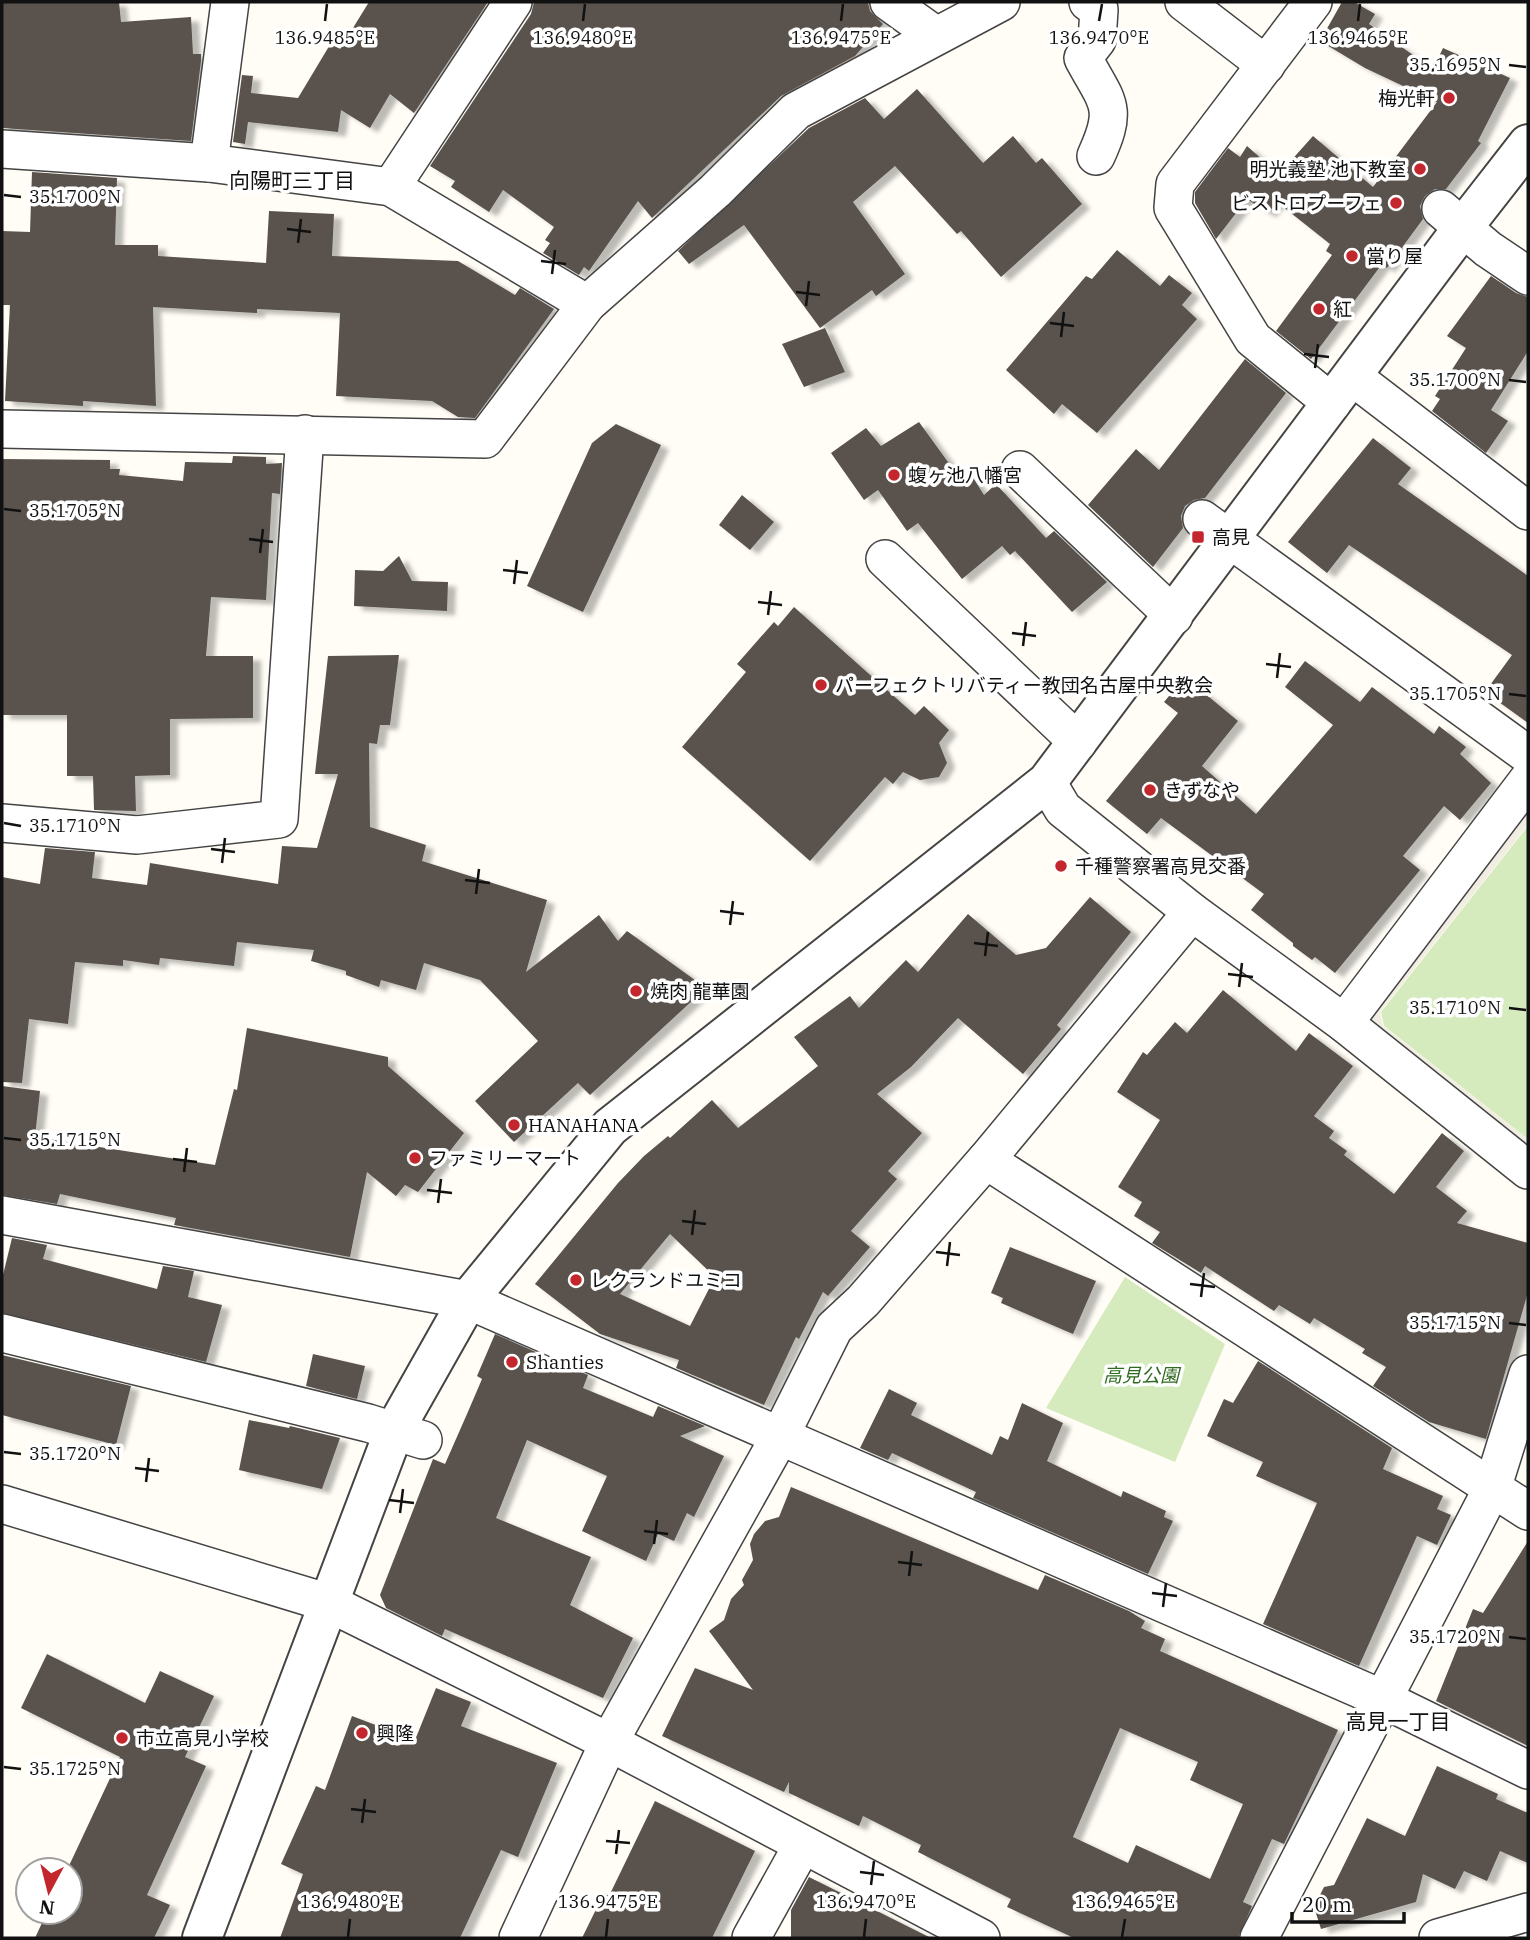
<svg xmlns="http://www.w3.org/2000/svg" width="1530" height="1940" viewBox="0 0 1530 1940" font-family="'IBM Plex Serif','Noto Sans JP',serif">
<style>
.green{fill:#d5ebbd}
.plaza{fill:#f1ede2}
.building{fill:#5a524d;fill-rule:evenodd;filter:url(#shadow)}
.lines{fill:none;stroke-linecap:round;stroke-linejoin:round}
.minor-casing{stroke:#444;stroke-width:40}
.tertiary-casing{stroke:#444;stroke-width:42}
.minor{stroke:#fff;stroke-width:37}
.tertiary{stroke:#fff;stroke-width:38}
.ticks{fill:none;stroke:#111;stroke-width:2.5}
.poi-dot{fill:#c4262e;stroke:#fff;stroke-width:2.5}
.labels{text-anchor:middle;stroke-width:7;stroke-linejoin:round;paint-order:stroke}
.poi-label{font-size:19px;fill:#111;stroke:#fff;text-anchor:start}
.park-label{font-size:19px;font-style:italic;fill:#2f6b1f;stroke:#fff}
.neighbourhood-label{font-size:21px;fill:#111;stroke:#fff}
.ticks-label{font-size:18px;text-anchor:middle;fill:#111;stroke:#fff;stroke-width:7;stroke-linejoin:round;paint-order:stroke}
</style>
<defs>
<filter id="shadow"><feDropShadow dx="8" dy="4.5" stdDeviation="2" flood-color="#0004"/></filter>
</defs>
<rect width="100%" height="100%" fill="#fffdf5"/>
<g class="green">
<path d="M1528,826V1139L1384,1026L1381,1012Z"/>
<path d="M1125,1277L1225,1344L1175,1462L1046,1408Z"/>
</g>
<path class="plaza" d="M1528,806V825L1380,1012L1383,1026L1528,1139V1153L1370,1031L1367,1007Z"/>
<g class="building">
<path d="M2,2H119L121,22L191,17L193,54H201V61L191,141L2,128Z"/>
<path d="M369,2H488L414,113L390,94L370,128L341,110L338,132L248,122L245,144L233,142L242,75L253,76L251,93L298,98L331,43L340,49Z"/>
<path d="M534,2H868L870,11L883,24L855,56L781,96L652,218L638,201L589,271L584,267L579,275L543,253L550,243L545,240L554,227L503,190L489,212L451,187L455,181L430,166L531,14Z"/>
<path d="M1342,2H1354L1375,14L1369,24L1433,69L1443,48L1510,78L1478,141L1481,143L1446,189H1435L1425,196L1420,206L1423,219L1387,268L1382,264L1311,359L1276,331L1332,255L1326,251L1330,244L1277,202L1268,213L1247,199L1216,239L1195,203V192L1228,148L1240,157L1247,146L1279,174L1313,136L1373,187L1437,102L1365,68L1320,41Z"/>
<path d="M917,89L983,163L1013,136L1036,163L1042,158L1082,204L1001,277L961,231L957,234L895,166L853,202L905,274L876,296L872,290L820,328L744,225L689,264L678,251L809,128L865,98L884,119Z"/>
<path d="M32,172L117,178L115,245H158V256L266,263L269,211L334,214L332,256L458,261L515,295L520,288L554,309L475,418L458,417L432,401L336,396L340,313L257,309V313L153,307L156,406L83,401V406L5,401L10,305H2V231L30,232Z"/>
<path d="M1117,250L1160,286L1169,275L1192,293L1182,305L1197,319L1097,433L1062,404L1054,414L1006,370L1086,276L1092,279Z"/>
<path d="M1491,276L1516,293L1528,297V351L1491,410L1508,421L1486,453L1432,411L1440,399L1435,396L1466,348L1447,336Z"/>
<path d="M825,328L845,372L804,387L782,344Z"/>
<path d="M1245,359L1286,393L1205,498L1194,500L1185,506L1181,516L1183,528L1153,567L1088,505L1136,449L1159,470Z"/>
<path d="M919,422L961,480L970,473L984,495L996,484L1046,538L1054,531L1107,582L1072,612L1015,551L1010,555L1002,546L962,579L918,523L907,531L878,490L864,500L831,453L866,428L881,446Z"/>
<path d="M616,424L661,445L583,612L527,586L592,443Z"/>
<path d="M1373,438L1411,468L1398,484L1528,576V723L1485,692L1512,655L1349,545L1327,573L1288,542Z"/>
<path d="M233,456L266,457V464L282,463L280,494L272,493L266,600L211,597L206,656H253V718L170,719V775L135,776L136,811L94,810L93,776H67V715H2V459L110,460V469H120L119,475L183,481L185,462L232,463Z"/>
<path d="M742,495L774,522L750,550L719,525Z"/>
<path d="M399,556L412,581L448,582L447,611L354,606L355,570L383,571Z"/>
<path d="M794,607L915,715L924,706L949,730L939,743L947,763L939,777L920,780L903,772L893,784L885,777L810,861L682,747L746,672L737,664L774,622L778,626Z"/>
<path d="M399,655L390,725H380L377,744L369,743L370,827L426,845L422,861L547,900L526,972L599,915L618,941L627,931L706,988L590,1095L578,1083L514,1142L475,1101L538,1041L480,980L424,963L416,990L381,980L379,987L346,975V971L311,961L314,950L237,942L234,966L160,958L159,965L123,960V966L75,962L68,1024L29,1019L22,1083L2,1082V877L40,884L45,848L95,852L92,878L147,885L150,863L278,884L282,846L317,848L338,774H315L328,656Z"/>
<path d="M1305,661L1360,702L1372,687L1434,734L1439,726L1466,747L1460,754L1491,783L1460,820L1444,806L1403,856L1420,870L1335,973L1315,957L1312,960L1293,946V943L1251,910L1264,894L1161,818L1147,834L1106,801L1178,713L1164,702L1185,677L1238,721L1202,766L1256,814L1333,725L1285,687Z"/>
<path d="M1090,897L1131,932L1057,1025L1061,1029L1023,1074L958,1018L911,1067L877,1094L922,1133L888,1171L897,1179L851,1231L870,1247L828,1296L823,1292L799,1339L796,1337L764,1405L676,1368L679,1360L600,1334L535,1284L618,1183L644,1156L668,1136L670,1138L712,1100L738,1128L818,1066L794,1037L850,996L859,1008L906,960L918,972L968,914L1016,955L1046,948ZM670,1234L715,1277L690,1326L620,1294Z"/>
<path d="M1223,990L1296,1051L1309,1033L1353,1066L1314,1116L1334,1131L1329,1138L1347,1151L1344,1155L1394,1194L1442,1133L1464,1151L1436,1187L1467,1211L1457,1223L1528,1243V1292L1486,1439L1429,1422L1373,1386L1386,1367L1362,1353L1365,1349L1314,1318L1310,1324L1279,1305L1274,1311L1205,1266L1201,1273L1152,1243L1160,1232L1134,1216L1142,1202L1118,1187L1160,1120L1117,1092L1143,1052L1147,1055L1175,1022L1187,1033Z"/>
<path d="M247,1028L388,1057V1066L464,1133L418,1192L405,1185L396,1196L367,1172L350,1257L174,1225L176,1218L60,1194L57,1204L2,1195V1086L40,1091L35,1137L215,1165L234,1089L237,1090Z"/>
<path d="M12,1238L47,1245L43,1259L157,1289L163,1266L194,1271L188,1297L222,1305L206,1362L2,1313V1279Z"/>
<path d="M1010,1247L1096,1281L1073,1334L1001,1303L1003,1298L991,1293Z"/>
<path d="M495,1334L588,1375L583,1388L653,1417L658,1406L705,1426L680,1436L724,1456L694,1517L687,1513L674,1541L658,1534L646,1561L582,1531L607,1476L527,1440L496,1518L591,1557L570,1605L633,1638L603,1698L445,1629L442,1636L386,1608L380,1595L433,1459L445,1464L467,1414L482,1379L477,1376Z"/>
<path d="M313,1354L365,1366L357,1399L306,1386Z"/>
<path d="M2,1355L131,1386L116,1445L2,1415Z"/>
<path d="M1258,1361L1392,1448L1383,1469L1443,1496L1437,1509L1451,1515L1437,1545L1417,1536L1359,1666L1263,1624L1317,1503L1256,1476L1263,1462L1207,1436L1224,1399L1233,1403Z"/>
<path d="M889,1389L917,1403L911,1415L992,1455L1000,1436L1008,1440L1022,1403L1063,1423L1047,1461L1121,1497L1123,1491L1166,1511L1164,1517L1173,1521L1148,1574L973,1498L976,1492L892,1453L888,1460L860,1448Z"/>
<path d="M249,1420L289,1428L290,1426L340,1438L322,1489L239,1470Z"/>
<path d="M791,1487L1038,1590L1045,1575L1129,1611L1145,1621L1141,1628L1165,1639L1160,1651L1338,1730L1284,1844L1272,1839L1243,1902L1252,1906L1238,1938H1074L1007,1907L1011,1899L918,1852L921,1845L863,1816L859,1826L789,1793V1782L784,1792L662,1736L695,1668L753,1690L709,1631L724,1620L731,1599L744,1585L742,1580L753,1560L750,1544L754,1534L765,1521L779,1517ZM1120,1728L1198,1762L1190,1780L1243,1804L1210,1879L1136,1845L1128,1863L1073,1837Z"/>
<path d="M1528,1541V1746L1436,1701L1473,1609L1483,1613Z"/>
<path d="M47,1654L145,1703L160,1671L214,1696L185,1757L206,1766L147,1895L170,1905L154,1938H35L47,1912H70V1870H67L120,1757L21,1708Z"/>
<path d="M436,1688L471,1702L461,1726L557,1763L518,1857L501,1850L460,1938H280L303,1874L281,1864L316,1786L325,1790L352,1716L415,1740Z"/>
<path d="M1437,1766L1498,1794L1496,1799L1528,1813V1863L1500,1851L1487,1881L1464,1871L1455,1889L1423,1874L1416,1902L1321,1929L1314,1907L1324,1887L1334,1885L1367,1818L1405,1836Z"/>
<path d="M655,1801L755,1851L712,1938H582L604,1893L609,1896Z"/>
<path d="M809,1877L931,1938H791V1910Z"/>
</g>
<g class="lines">
<defs>
<g id="minor">
<path d="M889,2L935,35"/>
<path d="M1088,2L1099,10L1097,40L1083,58C1107,103 1119,106 1096,156"/>
<path d="M1184,2L1266,65"/>
<path d="M1313,2L1175,184L1173,208L1253,339L1332,403"/>
<path d="M2,149L209,163L391,187L587,304"/>
<path d="M209,163L230,2"/>
<path d="M391,187L513,2"/>
<path d="M1441,209L1488,249L1528,276"/>
<path d="M1353,377L1528,511"/>
<path d="M2,429L485,439L587,304L715,191L796,111L1001,2"/>
<path d="M1020,470L1174,616"/>
<path d="M1202,519L1528,755"/>
<path d="M885,559L1078,742"/>
<path d="M1047,782L1063,809L1192,912L1344,1023L1528,1170"/>
<path d="M2,823L137,835L279,819L305,434"/>
<path d="M1344,1023L1528,780"/>
<path d="M986,1160L1528,1511"/>
<path d="M2,1215L468,1300L1385,1700L1528,1770"/>
<path d="M2,1333L368,1423L423,1440"/>
<path d="M2,1504L329,1603L609,1742L981,1938"/>
<path d="M518,1938L609,1742L779,1438L834,1328L863,1301L986,1160L1192,912"/>
<path d="M751,1938L802,1846"/>
<path d="M1259,1938L1492,1489L1528,1374"/>
<path d="M1438,1938L1528,1912"/>
</g>
<path id="tertiary" d="M202,1938L394,1431L468,1300L610,1127L1047,782L1464,226L1528,144"/>
</defs>
<use href="#minor" class="minor-casing"/>
<use href="#tertiary" class="tertiary-casing"/>
<use href="#minor" class="minor"/>
<use href="#tertiary" class="tertiary"/>
</g>
<path class="ticks" d="M325,21L327,4M583,21L585,4M841,21L843,4M1099,21L1102,4M1358,21L1360,4M1509,65L1526,67M4,195L21,197M287,229L311,232M298,243L301,219M541,261L566,264M552,274L555,250M796,292L820,295M806,306L809,281M1050,323L1074,326M1061,337L1064,312M1304,354L1329,357M1315,368L1318,344M1509,380L1526,382M4,509L21,511M249,539L273,542M260,553L263,529M503,570L528,573M514,584L517,560M758,602L782,605M768,615L771,591M1012,633L1036,636M1023,646L1026,622M1266,664L1291,667M1277,678L1280,653M1509,694L1526,696M4,823L21,826M211,849L235,852M222,863L225,838M465,880L490,883M476,894L479,869M720,911L744,914M730,925L733,901M974,943L998,946M985,956L988,932M1228,974L1253,977M1239,987L1242,963M1509,1008L1526,1010M4,1138L21,1140M173,1159L197,1162M184,1172L187,1148M427,1190L452,1193M438,1203L441,1179M682,1221L706,1224M692,1235L695,1210M936,1252L960,1255M947,1266L950,1242M1190,1284L1215,1287M1201,1297L1204,1273M1509,1323L1526,1325M4,1452L21,1454M135,1468L159,1471M146,1482L149,1458M389,1500L414,1503M400,1513L403,1489M644,1531L668,1534M654,1544L657,1520M898,1562L922,1565M909,1576L912,1551M1152,1593L1177,1596M1163,1607L1166,1583M1509,1637L1526,1639M4,1767L21,1769M351,1809L376,1812M362,1823L365,1799M606,1841L630,1843M616,1854L619,1830M860,1872L884,1875M871,1885L874,1861M348,1937L350,1919M606,1937L608,1919M864,1937L866,1919M1122,1937L1125,1919"/>
<g class="poi-dot">
<circle cx="1449" cy="98" r="7"/>
<circle cx="1420" cy="169" r="7"/>
<circle cx="1396" cy="203" r="7"/>
<circle cx="1352" cy="256" r="7"/>
<circle cx="1319" cy="309" r="7"/>
<circle cx="894" cy="475" r="7"/>
<rect x="1191" y="530" width="14" height="14" rx="3.5"/>
<circle cx="821" cy="685" r="7"/>
<circle cx="1150" cy="790" r="7"/>
<circle cx="1061" cy="866" r="7"/>
<circle cx="636" cy="991" r="7"/>
<circle cx="514" cy="1125" r="7"/>
<circle cx="415" cy="1158" r="7"/>
<circle cx="576" cy="1280" r="7"/>
<circle cx="512" cy="1362" r="7"/>
<circle cx="362" cy="1733" r="7"/>
<circle cx="122" cy="1738" r="7"/>
</g>
<g class="labels">
<g class="poi-label">
<text x="1435" y="105" text-anchor="end">梅光軒</text>
<text x="1406" y="176" text-anchor="end">明光義塾 池下教室</text>
<text x="1382" y="210" text-anchor="end">ビストロプーフェ</text>
<text x="1366" y="263">當り屋</text>
<text x="1333" y="316">紅</text>
<text x="908" y="482">蝮ヶ池八幡宮</text>
<text x="1212" y="544">高見</text>
<text x="835" y="692">パーフェクトリバティー教団名古屋中央教会</text>
<text x="1164" y="797">きずなや</text>
<text x="1075" y="873">千種警察署高見交番</text>
<text x="650" y="998">焼肉 龍華園</text>
<text x="528" y="1132">HANAHANA</text>
<text x="429" y="1165">ファミリーマート</text>
<text x="590" y="1287">レクランドユミコ</text>
<text x="526" y="1369">Shanties</text>
<text x="376" y="1740">興隆</text>
<text x="136" y="1745">市立高見小学校</text>
</g>
<g class="park-label">
<text x="1141" y="1382">高見公園</text>
</g>
<g class="neighbourhood-label">
<text x="292" y="188">向陽町三丁目</text>
<text x="1398" y="1729">高見一丁目</text>
</g>
</g>
<g class="ticks-label">
<text x="325" y="44">136.9485°E</text>
<text x="583" y="44">136.9480°E</text>
<text x="841" y="44">136.9475°E</text>
<text x="1099" y="44">136.9470°E</text>
<text x="1358" y="44">136.9465°E</text>
<text x="1455" y="71">35.1695°N</text>
<text x="75" y="203">35.1700°N</text>
<text x="1455" y="386">35.1700°N</text>
<text x="75" y="517">35.1705°N</text>
<text x="1455" y="700">35.1705°N</text>
<text x="75" y="832">35.1710°N</text>
<text x="1455" y="1014">35.1710°N</text>
<text x="75" y="1146">35.1715°N</text>
<text x="1455" y="1329">35.1715°N</text>
<text x="75" y="1460">35.1720°N</text>
<text x="1455" y="1643">35.1720°N</text>
<text x="75" y="1775">35.1725°N</text>
<text x="350" y="1908">136.9480°E</text>
<text x="608" y="1908">136.9475°E</text>
<text x="866" y="1908">136.9470°E</text>
<text x="1125" y="1908">136.9465°E</text>
</g>
<rect width="1530" height="1940" fill="none" stroke="#111111" stroke-width="7"/>
<g transform="translate(49 1891) rotate(187)"><circle r="33" fill="#ffffff" stroke="#a0a0a0" stroke-width="2"/>
<path d="M0-5L12 26L0 18L-12 26Z" fill="#c4262e"/>
<text y="-10" font-size="19" font-weight="bold" text-anchor="middle" fill="#111111">N</text>
</g>
<path d="M1292 1912v10h112v-10" fill="none" stroke="#111111" stroke-width="3.5"/>
<text x="1302" y="1912" font-size="21" fill="#111111" stroke="#ffffff" stroke-width="5" paint-order="stroke">20 m</text>
</svg>
